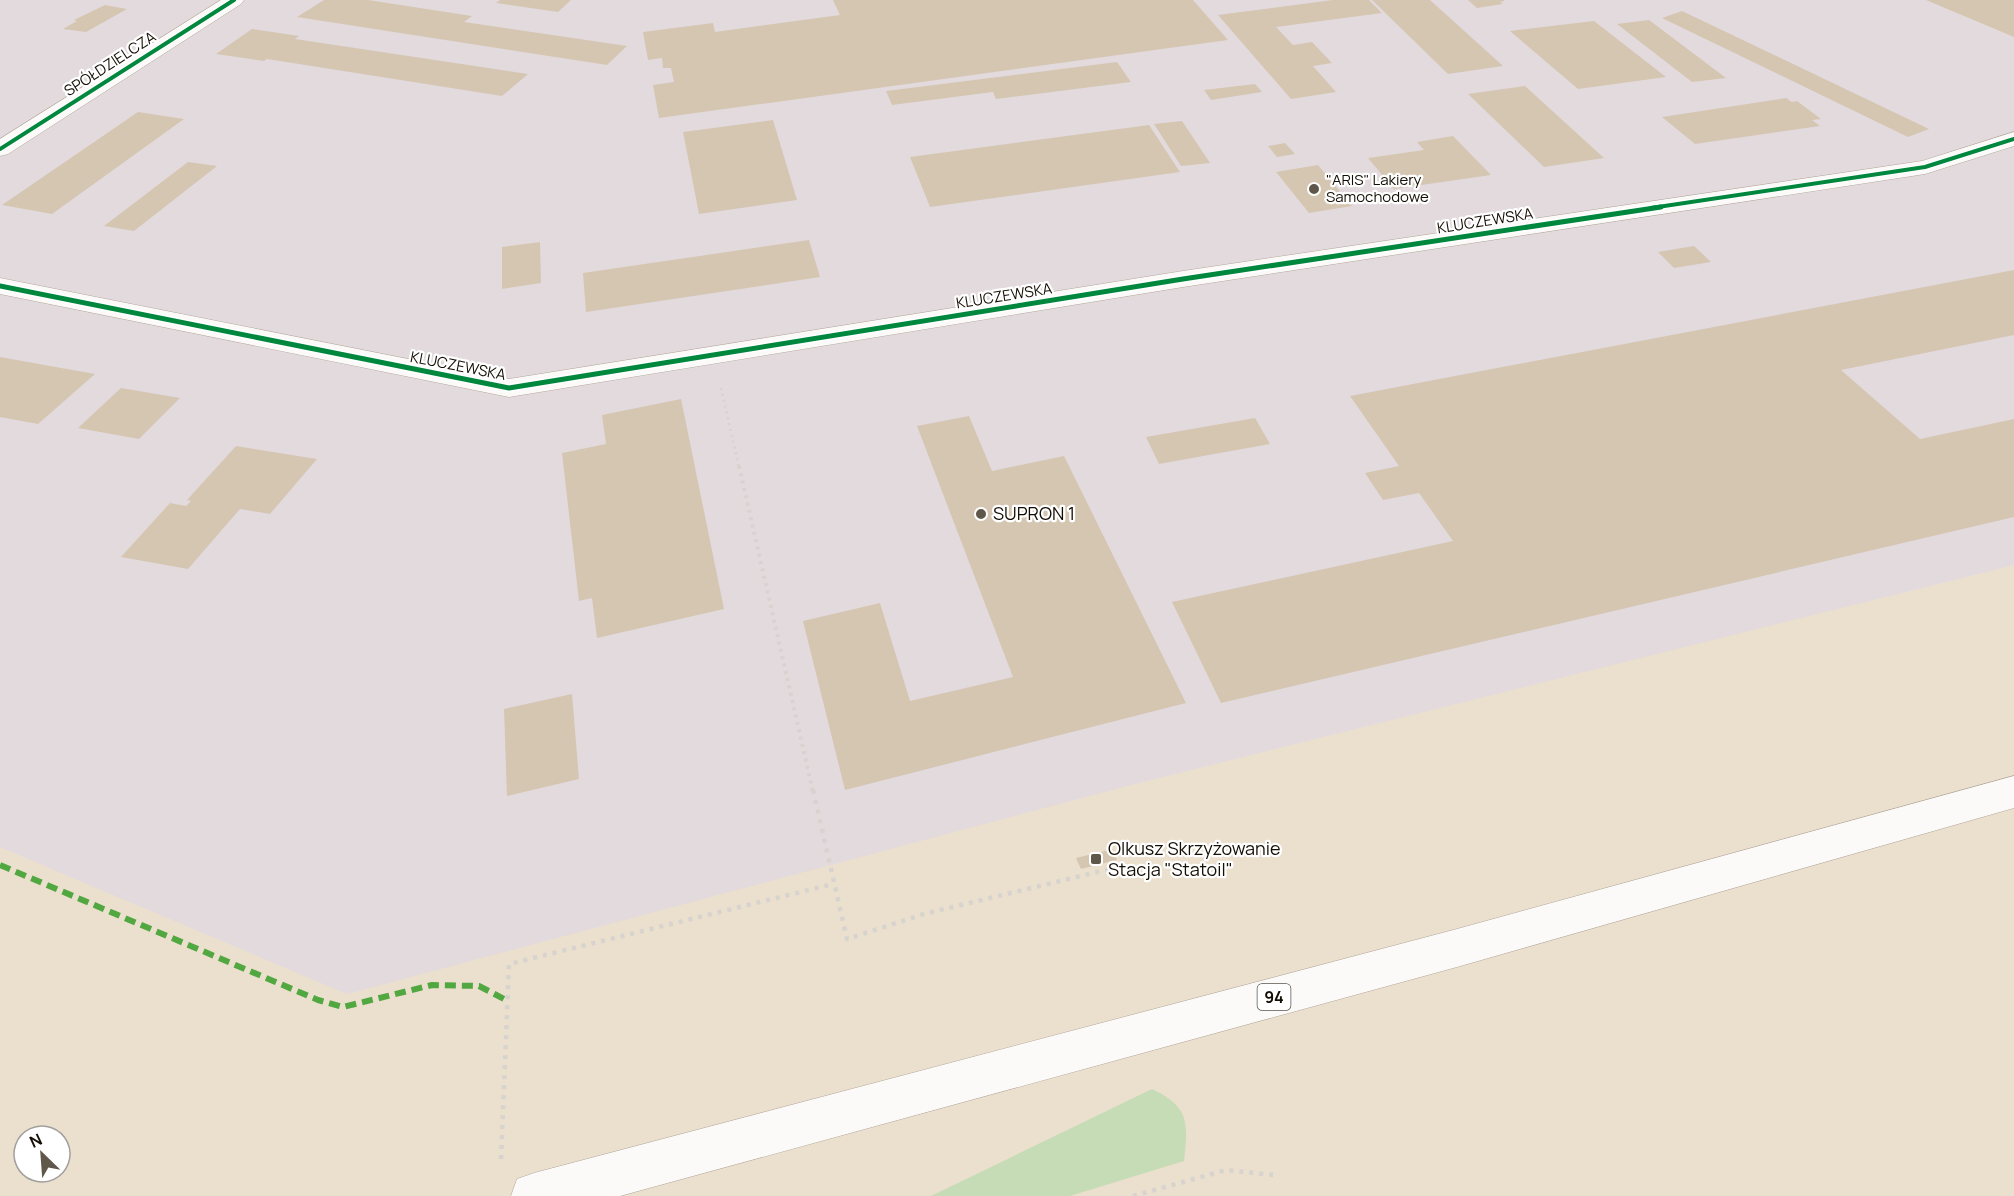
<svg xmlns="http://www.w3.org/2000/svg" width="2014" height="1196" viewBox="0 0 2014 1196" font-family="Manrope,sans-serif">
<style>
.industrial{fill:#e3dade}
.green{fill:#c6dcb7}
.building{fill:#d5c6b2}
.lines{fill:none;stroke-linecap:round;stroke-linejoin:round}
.minor-casing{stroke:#b1a79b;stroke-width:1}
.major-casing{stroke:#b1a79b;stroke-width:1}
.path-far2{stroke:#d7d3ce;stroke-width:3;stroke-dasharray:2 4;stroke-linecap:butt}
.path-far1{stroke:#d7d3ce;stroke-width:4;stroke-dasharray:3 4.5;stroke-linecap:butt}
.path{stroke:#d7d3ce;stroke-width:4.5;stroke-dasharray:4 6;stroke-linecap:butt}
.minor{fill:#fcfaf8;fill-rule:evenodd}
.major{fill:#fcfaf8;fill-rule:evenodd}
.quiet{stroke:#51a840;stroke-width:6;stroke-dasharray:11 6;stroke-linecap:butt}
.cycleway-far1-casing{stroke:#fff;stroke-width:6}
.cycleway-casing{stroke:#fff;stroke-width:8}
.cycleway-far1{stroke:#00873e;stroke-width:4}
.cycleway{stroke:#00873e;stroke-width:5}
.poi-dot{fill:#60574b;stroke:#fff;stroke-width:2}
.labels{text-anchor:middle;stroke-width:4.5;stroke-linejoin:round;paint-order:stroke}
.far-street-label{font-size:15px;fill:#150e04;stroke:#fff}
.far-poi-label{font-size:15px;fill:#150e04;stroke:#fff;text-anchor:start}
.shield{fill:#fff;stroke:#5b564f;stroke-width:1.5}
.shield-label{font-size:16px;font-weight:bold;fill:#150e04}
.poi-label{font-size:18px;fill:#150e04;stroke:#fff;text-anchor:start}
</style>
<rect width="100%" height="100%" fill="#ebdfce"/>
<path class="industrial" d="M0,0H2014V565L1127,786L347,994L0,847Z"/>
<path class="green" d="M1152,1089C1190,1107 1188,1123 1184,1161L1070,1196H931Z"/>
<g class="building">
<path d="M324,0H368L472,16L464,22L627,46L607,65L297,17Z"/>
<path d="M500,0H571L558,12L496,3Z"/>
<path d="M833,0H1193L1228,40L659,118L653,85L674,82L671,68H663L662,58L648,60L643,32L713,23L715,32L840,15Z"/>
<path d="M1333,0H1369L1382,13L1276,27L1293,45L1312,42L1332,63L1313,66L1336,92L1291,99L1218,15Z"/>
<path d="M1372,0H1430L1503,66L1448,74Z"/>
<path d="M1468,0H1504V1L1500,2L1503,4L1477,8Z"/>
<path d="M1926,0H2014V37Z"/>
<path d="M105,5L127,9L86,32L63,29L77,21L74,20Z"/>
<path d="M1682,11L1929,129L1908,137L1662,18Z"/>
<path d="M1649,20L1726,78L1692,82L1617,24Z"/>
<path d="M1594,21L1666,77L1578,89L1510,31Z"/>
<path d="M252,29L299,36L295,39L528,74L502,96L267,59L264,61L216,54Z"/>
<path d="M1117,62L1131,82L996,99L993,92L892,105L886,91Z"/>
<path d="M1255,84L1262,92L1211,100L1204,90Z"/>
<path d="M1525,86L1604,158L1544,167L1468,94Z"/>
<path d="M1786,98L1792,102L1797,101L1821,119L1812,120L1820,126L1695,144L1662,117Z"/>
<path d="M138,112L184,119L52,214L2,205Z"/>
<path d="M773,120L797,200L699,214L683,132Z"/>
<path d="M1182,121L1210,163L1181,166L1154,124Z"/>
<path d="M1149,125L1180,172L930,207L910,157Z"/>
<path d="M1453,136L1491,175L1394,189L1368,158L1424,150L1417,142Z"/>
<path d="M1285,143L1295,154L1277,157L1268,146Z"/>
<path d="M188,162L217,166L134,231L104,226Z"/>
<path d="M1318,165L1352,206L1309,213L1276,172Z"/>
<path d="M809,240L820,277L586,312L583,273Z"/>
<path d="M540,242L541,283L502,289V247Z"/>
<path d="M1694,246L1711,262L1674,268L1658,252Z"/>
<path d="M2014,270V335L1841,370L1920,439L2014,419V517L1221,703L1172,602L1453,541L1419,493L1383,500L1365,473L1399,466L1350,396Z"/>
<path d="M0,357L95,374L38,424L0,417Z"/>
<path d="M121,388L180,398L139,439L78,428Z"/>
<path d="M681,399L724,609L597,638L592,598L579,601L562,453L606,444L602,415Z"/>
<path d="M969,416L992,471L1064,456L1186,703L845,790L803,621L880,603L910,701L1013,677L917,426Z"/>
<path d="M1255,418L1270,444L1159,464L1146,437Z"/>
<path d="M236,446L317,459L270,514L240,509L188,569L121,557L170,503L186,506L191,501L187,500Z"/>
<path d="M572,694L579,779L507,796L504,709Z"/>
<path d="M1113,849L1117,860L1081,869L1076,858Z"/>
</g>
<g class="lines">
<defs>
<g id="minor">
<path d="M221,0H244L241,4L8,154L0,156V139Z"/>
<path d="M2014,132V146L1925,174L1183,287L509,397L0,294V278L509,379L1183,271L1922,161Z"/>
</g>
<path id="major" d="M2014,776V808L1457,967L620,1196H511L517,1179L534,1173L1457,929Z"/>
</defs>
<use href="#minor" class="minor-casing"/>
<use href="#major" class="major-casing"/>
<path class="path-far2" d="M721,388L739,468"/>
<path class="path-far1" d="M739,466L813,792"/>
<g class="path">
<path d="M813,790L847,939L924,914L1118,867"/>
<path d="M501,1159L509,964L833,884"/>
<path d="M1133,1196L1226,1170L1274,1175"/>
</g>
<use href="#minor" class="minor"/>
<use href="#major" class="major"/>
<path class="quiet" d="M0,865L318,1000L343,1007L432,985L479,986L508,1001"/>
<defs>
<g id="cycleway-far1">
<path d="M0,149L234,0"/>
<path d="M1651,208L1925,167L2014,139"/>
</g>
<path id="cycleway" d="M0,286L509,388L1183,279L1661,207"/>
</defs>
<use href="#cycleway-far1" class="cycleway-far1-casing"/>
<use href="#cycleway" class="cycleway-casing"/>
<use href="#cycleway-far1" class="cycleway-far1"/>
<use href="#cycleway" class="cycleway"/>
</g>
<g class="poi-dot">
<circle cx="1314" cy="189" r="6"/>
<circle cx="981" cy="514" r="6"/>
<rect x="1090" y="853" width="12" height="12" rx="3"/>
</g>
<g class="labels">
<g class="far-street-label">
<text transform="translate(110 64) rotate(-33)" y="5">SPÓŁDZIELCZA</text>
<text transform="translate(1485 221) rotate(-9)" y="5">KLUCZEWSKA</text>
<text transform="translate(1004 296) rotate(-9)" y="5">KLUCZEWSKA</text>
<text transform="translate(458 366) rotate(11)" y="5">KLUCZEWSKA</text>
</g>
<g class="far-poi-label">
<text x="1326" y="185">"ARIS" Lakiery<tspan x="1326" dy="17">Samochodowe</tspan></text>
</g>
<rect class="shield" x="1257.5" y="984" width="33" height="26" rx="4.5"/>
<g class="shield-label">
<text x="1274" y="1003">94</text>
</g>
<g class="poi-label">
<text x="993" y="520">SUPRON 1</text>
<text x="1108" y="855">Olkusz Skrzyżowanie<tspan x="1108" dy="21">Stacja "Statoil"</tspan></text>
</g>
</g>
<g transform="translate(42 1154) rotate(335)"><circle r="28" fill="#ffffff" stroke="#a19f9b" stroke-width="1.5"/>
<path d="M0-4.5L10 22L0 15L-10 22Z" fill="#60574b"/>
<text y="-9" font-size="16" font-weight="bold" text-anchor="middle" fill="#150e04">N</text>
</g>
</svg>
